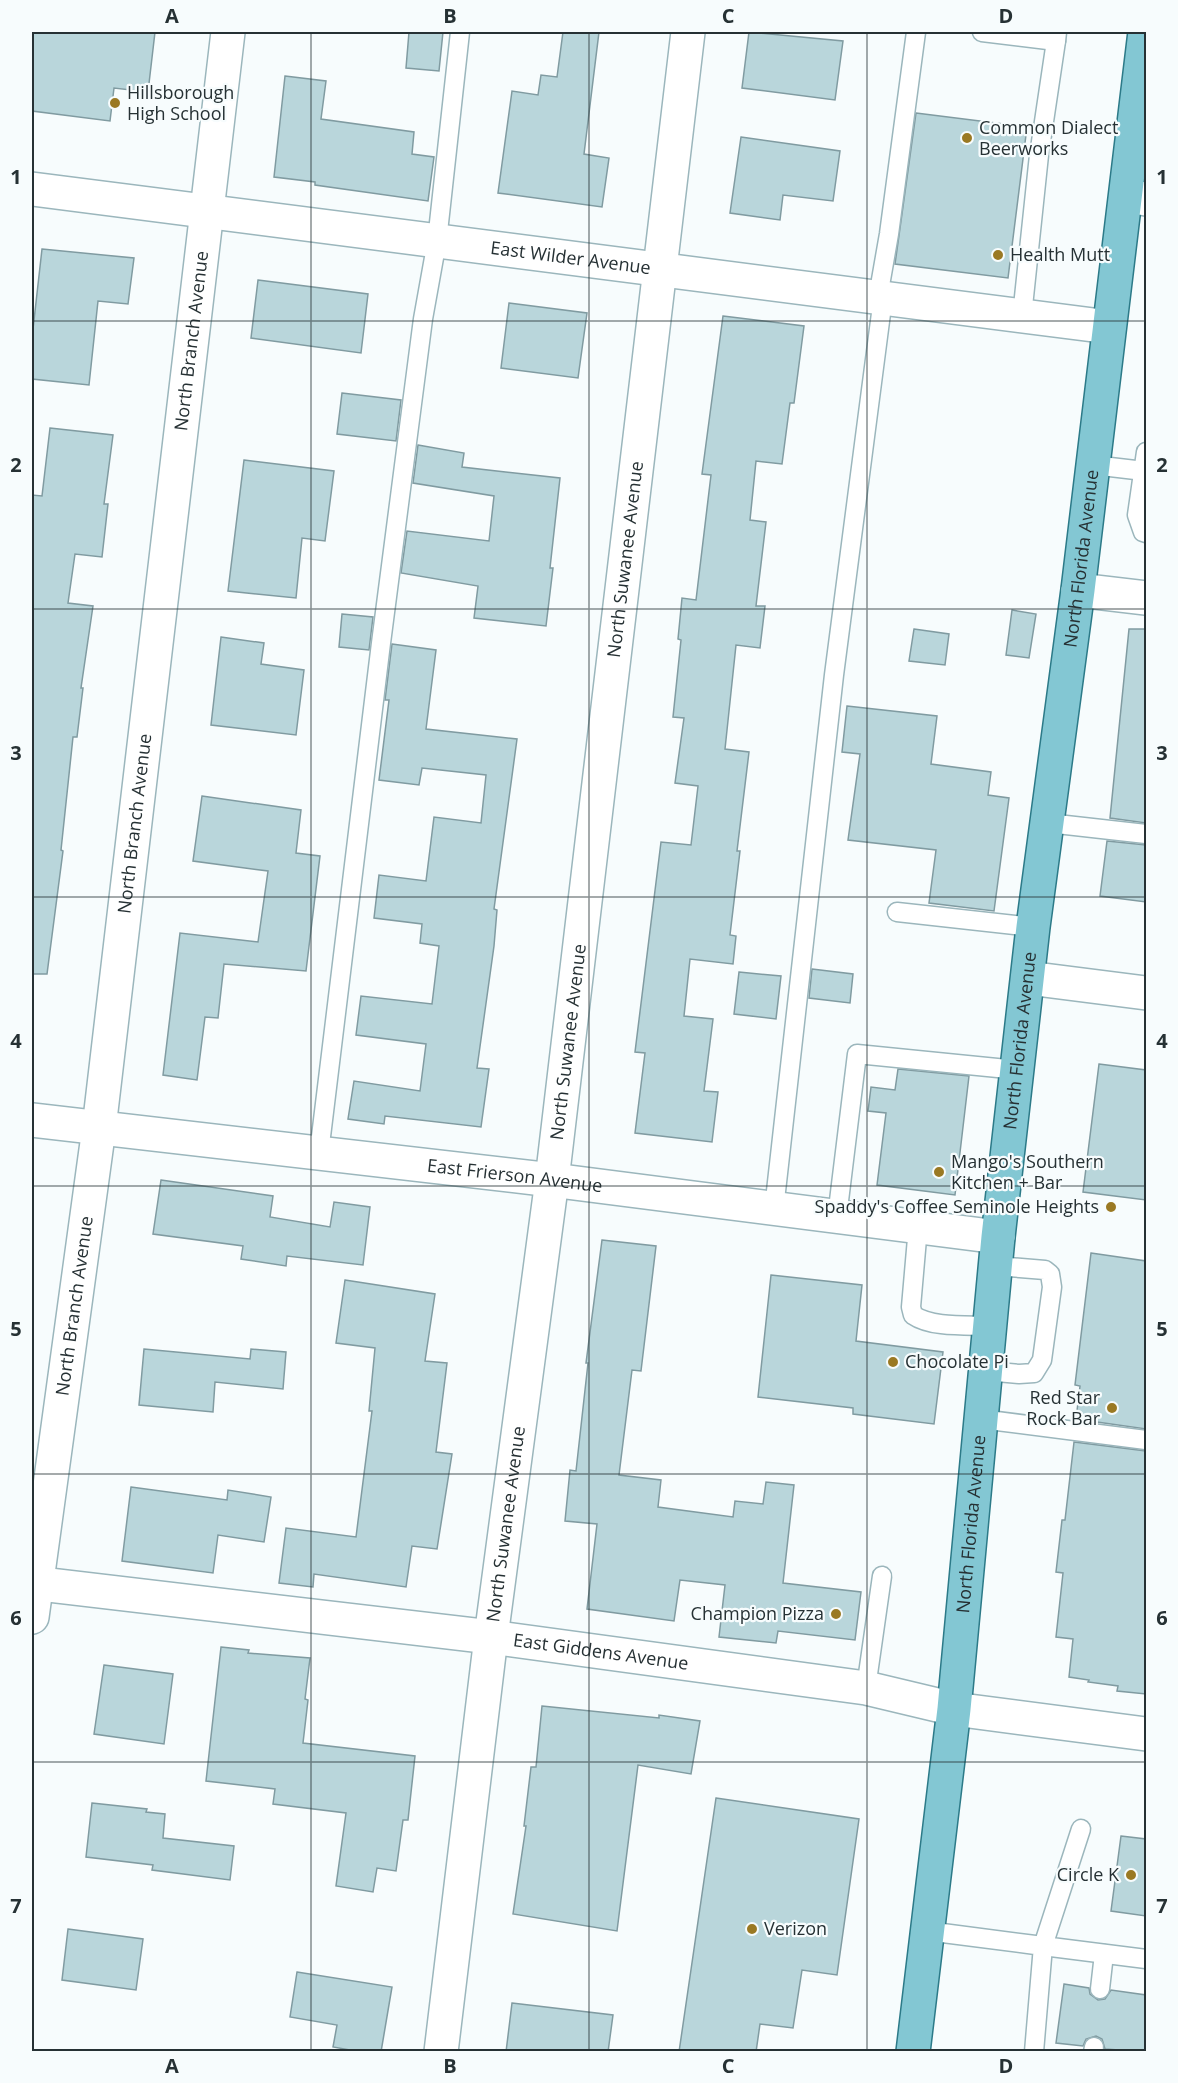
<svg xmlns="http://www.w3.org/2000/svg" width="1178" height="2083" viewBox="0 0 1178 2083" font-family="'Open Sans',sans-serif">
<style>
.building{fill:#b9d6db;stroke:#809ba1;stroke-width:1.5}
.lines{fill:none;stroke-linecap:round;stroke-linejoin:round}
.service-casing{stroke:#9bb6bc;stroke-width:21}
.minor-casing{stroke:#9bb6bc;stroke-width:36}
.primary-casing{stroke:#2c7a88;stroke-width:36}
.service{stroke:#fff;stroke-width:18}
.minor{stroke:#fff;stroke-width:33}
.primary{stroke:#83c7d3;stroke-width:33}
.grid{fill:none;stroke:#263134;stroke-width:1.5;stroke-opacity:0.55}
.poi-dot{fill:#9a7923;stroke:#f7fcfd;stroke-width:2}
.labels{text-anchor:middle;stroke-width:4.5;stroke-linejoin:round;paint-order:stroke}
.poi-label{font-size:18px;fill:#263134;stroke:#f7fcfd;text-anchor:start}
.street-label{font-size:18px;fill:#263134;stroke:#f7fcfd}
.neatline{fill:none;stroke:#263134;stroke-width:2}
.grid-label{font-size:20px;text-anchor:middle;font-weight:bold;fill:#263134}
</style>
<rect width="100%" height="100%" fill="#f7fcfd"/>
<g class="building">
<path d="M32,32H155L148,92L114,88L110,121L32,111Z"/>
<path d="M409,32H443L439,71L406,68Z"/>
<path d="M563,32H599L584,154L609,158L602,207L498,193L512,91L538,95L541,75L557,77Z"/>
<path d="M749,32L843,41L835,100L742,88Z"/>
<path d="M285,76L326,81L321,119L414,132L412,154L434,157L428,201L315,185V182L274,177Z"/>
<path d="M916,113L1027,127L1008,278L895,264Z"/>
<path d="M741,137L840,151L833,201L783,195L780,220L730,213Z"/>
<path d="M42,249L134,258L128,304L98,301L89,385L32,379V338Z"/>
<path d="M258,280L368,294L361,353L251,338Z"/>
<path d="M509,303L587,313L578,378L501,368Z"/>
<path d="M723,316L804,326L794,403H790L782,464L756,461L750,520L766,522L756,606H765L760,648L736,645L725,749L749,752L737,851H740L730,935L736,936L733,964L690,959L684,1016L713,1019L704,1091L718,1092L712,1142L635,1133L645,1053L635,1052L661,842L691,845L698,786L675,783L684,718L673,717L681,640L678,639L682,598L696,600L711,475L702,474Z"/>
<path d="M342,393L401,400L396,441L337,434Z"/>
<path d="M50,428L113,435L104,504H108L102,557L75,554L68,603L93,606L81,688H83L77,737H73L61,850L63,851L47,974H32V495L42,496Z"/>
<path d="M418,445L464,453L462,467L560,478L550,568H553L546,626L474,618L478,586L401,573L407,531L489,541L494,496L413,483Z"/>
<path d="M244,460L334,471L325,541L302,538L296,598L228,591Z"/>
<path d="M1012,610L1036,614L1029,658L1006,655Z"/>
<path d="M342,614L373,617L369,650L339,647Z"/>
<path d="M914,629L949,634L945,665L909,661Z"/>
<path d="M1129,629H1146V823L1110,818Z"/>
<path d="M221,637L264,643L261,664L304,670L296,735L211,725Z"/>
<path d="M392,644L436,650L426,729L517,739L494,909L497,910L494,946L477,1068L489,1069L481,1127L385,1116L384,1124L348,1119L354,1081L420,1091L426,1044L356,1035L361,996L432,1004L439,946L420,943L422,924L374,918L379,875L426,881L434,817L481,823L486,775L422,768L419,785L379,780L389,700H385Z"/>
<path d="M847,706L937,716L931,764L991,772L988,795L1009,798L994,911L929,903L936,850L848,840L860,754L842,752Z"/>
<path d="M202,796L301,810L296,853L320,856L306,971L224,964L218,1018L205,1017L197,1080L163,1075L180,933L258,942L268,871L193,861Z"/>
<path d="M1107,841L1146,845V902L1100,896Z"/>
<path d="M812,969L853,974L850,1003L809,998Z"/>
<path d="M739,972L781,976L776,1019L734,1014Z"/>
<path d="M1099,1064L1146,1070V1200L1083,1192Z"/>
<path d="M898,1069L969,1076L955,1195L877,1185L886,1113L868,1111L871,1087L895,1090Z"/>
<path d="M161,1180L273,1196L270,1217L330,1227L334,1202L370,1207L363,1265L287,1256L286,1266L241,1259L243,1246L153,1234Z"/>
<path d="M602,1240L656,1246L641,1371L632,1370L619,1475L661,1480L658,1507L733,1517L735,1501L763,1504L766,1482L794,1485L783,1583L861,1592L855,1640L778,1631L776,1643L719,1637L725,1585L680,1580L674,1621L587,1609L597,1524L565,1521L570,1470L576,1471L588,1363H586Z"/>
<path d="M1091,1253L1146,1261V1429L1076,1419L1080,1386L1075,1385Z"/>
<path d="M771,1275L862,1285L856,1341L943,1352L934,1424L853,1414V1408L758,1397Z"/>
<path d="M345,1280L435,1294L425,1361L447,1363L436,1452L452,1454L437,1549L412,1546L406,1587L314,1574L313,1587L279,1583L286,1528L356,1537L372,1411H369L375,1348L336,1343Z"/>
<path d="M144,1349L250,1359L251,1349L286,1352L283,1389L215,1382L213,1412L139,1405Z"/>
<path d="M1074,1442L1146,1451V1694L1117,1691L1118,1686L1088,1682L1089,1680L1069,1677L1073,1639L1056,1637L1063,1573L1056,1572L1062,1520H1065Z"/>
<path d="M131,1487L227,1500L228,1490L271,1497L264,1542L218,1535L213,1573L122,1561Z"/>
<path d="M221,1647L249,1650L248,1653L310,1658L305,1699L308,1700L303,1743L415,1756L408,1820H403L396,1871L377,1868L373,1892L336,1886L346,1813L273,1804L275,1789L206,1781Z"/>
<path d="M104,1665L173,1674L164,1744L94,1734Z"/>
<path d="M542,1706L659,1718V1715L700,1721L691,1774L638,1765L617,1931L513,1914L526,1826H524L531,1767H536Z"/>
<path d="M716,1798L859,1819L837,1975L802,1970L793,2028L760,2024L756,2052H679Z"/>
<path d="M92,1803L147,1809L146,1812L165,1814L163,1838L234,1846L230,1880L152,1870L153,1865L86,1857Z"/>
<path d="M1121,1836L1146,1839V1916L1111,1911Z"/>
<path d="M68,1929L143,1939L136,1990L62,1980Z"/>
<path d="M297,1972L392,1987L381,2052H361L333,2047L337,2025L290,2017Z"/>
<path d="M1064,1984L1089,1988L1090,1994L1098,2000L1105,1999L1111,1990L1146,1995V2052L1105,2049L1102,2039L1096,2036L1086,2039L1083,2046L1056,2043Z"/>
<path d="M512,2003L613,2015L608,2052H506Z"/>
</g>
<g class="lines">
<defs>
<g id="service">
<path d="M982,32L1056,41L1057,32"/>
<path d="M878,297L889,234L916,32"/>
<path d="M1022,316L1039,155L1056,41"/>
<path d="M1146,452L1137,515L1143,532L1146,533"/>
<path d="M1093,465L1144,471"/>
<path d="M1048,823L1146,834"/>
<path d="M897,912L1033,927"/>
<path d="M319,1153L381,643L423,319L437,241L460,32"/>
<path d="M774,1209L834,675L883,298"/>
<path d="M837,1217L857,1054L1018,1070"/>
<path d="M918,1227L911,1307L913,1315C932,1328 967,1325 990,1326"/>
<path d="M986,1371L1019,1374L1034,1373L1042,1360L1052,1287L1050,1274L1045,1270L996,1266"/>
<path d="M981,1419L1146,1440"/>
<path d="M866,1688L882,1576"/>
<path d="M1081,1829L1043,1946L1146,1959"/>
<path d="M927,1931L1043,1946L1034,2052"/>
<path d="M1100,1989L1104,1954"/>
<path d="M1093,2052L1094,2047"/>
</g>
<g id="minor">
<path id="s1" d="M32,189L1109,327"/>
<path d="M1126,196L1146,199"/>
<path d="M1078,590L1146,598"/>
<path d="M1028,978L1146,993"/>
<path id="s2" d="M32,1120L552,1180L998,1237"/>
<path id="s3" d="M32,1583L491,1637L866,1688L954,1709L1146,1734"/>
<path id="s4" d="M32,1617L99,1128L228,32"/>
<path id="s5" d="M441,2052L491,1637L552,1180L688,32"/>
</g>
<g id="primary">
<path id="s6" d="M913,2052L954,1709L998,1237L1033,927L1078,590L1145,32"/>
</g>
</defs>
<use href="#service" class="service-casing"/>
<use href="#minor" class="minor-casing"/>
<use href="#primary" class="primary-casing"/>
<use href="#service" class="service"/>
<use href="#minor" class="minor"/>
<use href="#primary" class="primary"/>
</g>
<path class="grid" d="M311,32V2052M589,32V2052M867,32V2052M32,321H1146M32,609H1146M32,897H1146M32,1186H1146M32,1474H1146M32,1762H1146"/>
<g class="poi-dot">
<circle cx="115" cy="103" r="6"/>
<circle cx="967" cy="138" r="6"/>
<circle cx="998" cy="255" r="6"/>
<circle cx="939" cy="1172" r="6"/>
<circle cx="1111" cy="1207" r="6"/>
<circle cx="893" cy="1362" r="6"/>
<circle cx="1112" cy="1408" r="6"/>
<circle cx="836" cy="1614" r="6"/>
<circle cx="1131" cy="1875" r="6"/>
<circle cx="752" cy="1929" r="6"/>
</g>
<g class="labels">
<g class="poi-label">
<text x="127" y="99">Hillsborough<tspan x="127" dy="21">High School</tspan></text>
<text x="979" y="134">Common Dialect<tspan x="979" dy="21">Beerworks</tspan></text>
<text x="1010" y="261">Health Mutt</text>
<text x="951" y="1168">Mango's Southern<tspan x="951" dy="21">Kitchen + Bar</tspan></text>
<text x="1099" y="1213" text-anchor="end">Spaddy's Coffee Seminole Heights</text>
<text x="905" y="1368">Chocolate Pi</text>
<text x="1100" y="1404" text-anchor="end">Red Star<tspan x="1100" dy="21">Rock Bar</tspan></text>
<text x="824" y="1620" text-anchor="end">Champion Pizza</text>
<text x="1119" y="1881" text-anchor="end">Circle K</text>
<text x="764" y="1935">Verizon</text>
</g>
<g class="street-label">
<text dy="6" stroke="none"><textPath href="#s1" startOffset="543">East Wilder Avenue</textPath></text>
<text dy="6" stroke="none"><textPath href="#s4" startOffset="1286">North Branch Avenue</textPath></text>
<text dy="6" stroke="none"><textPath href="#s6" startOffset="1503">North Florida Avenue</textPath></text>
<text dy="6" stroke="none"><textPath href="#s5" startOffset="1504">North Suwanee Avenue</textPath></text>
<text dy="6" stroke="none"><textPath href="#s4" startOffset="800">North Branch Avenue</textPath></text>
<text dy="6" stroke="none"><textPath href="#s6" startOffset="1017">North Florida Avenue</textPath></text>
<text dy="6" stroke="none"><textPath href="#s5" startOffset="1018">North Suwanee Avenue</textPath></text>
<text dy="6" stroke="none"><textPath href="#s2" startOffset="486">East Frierson Avenue</textPath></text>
<text dy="6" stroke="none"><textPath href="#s4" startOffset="314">North Branch Avenue</textPath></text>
<text dy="6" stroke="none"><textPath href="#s5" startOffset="532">North Suwanee Avenue</textPath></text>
<text dy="6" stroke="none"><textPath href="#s6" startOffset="531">North Florida Avenue</textPath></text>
<text dy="6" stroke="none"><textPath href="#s3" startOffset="573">East Giddens Avenue</textPath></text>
</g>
</g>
<rect width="1178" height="2083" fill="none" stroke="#f7fcfd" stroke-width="66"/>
<rect x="33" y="33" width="1112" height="2017" class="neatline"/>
<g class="grid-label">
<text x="172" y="23">A</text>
<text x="450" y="23">B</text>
<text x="728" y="23">C</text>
<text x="1006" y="23">D</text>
<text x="16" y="184">1</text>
<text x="1162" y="184">1</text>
<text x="16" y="472">2</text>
<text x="1162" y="472">2</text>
<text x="16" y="760">3</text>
<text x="1162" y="760">3</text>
<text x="16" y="1048">4</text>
<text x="1162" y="1048">4</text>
<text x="16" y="1336">5</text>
<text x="1162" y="1336">5</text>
<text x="16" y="1625">6</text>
<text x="1162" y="1625">6</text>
<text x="16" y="1913">7</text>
<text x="1162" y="1913">7</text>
<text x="172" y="2073">A</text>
<text x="450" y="2073">B</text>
<text x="728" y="2073">C</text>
<text x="1006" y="2073">D</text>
</g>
</svg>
